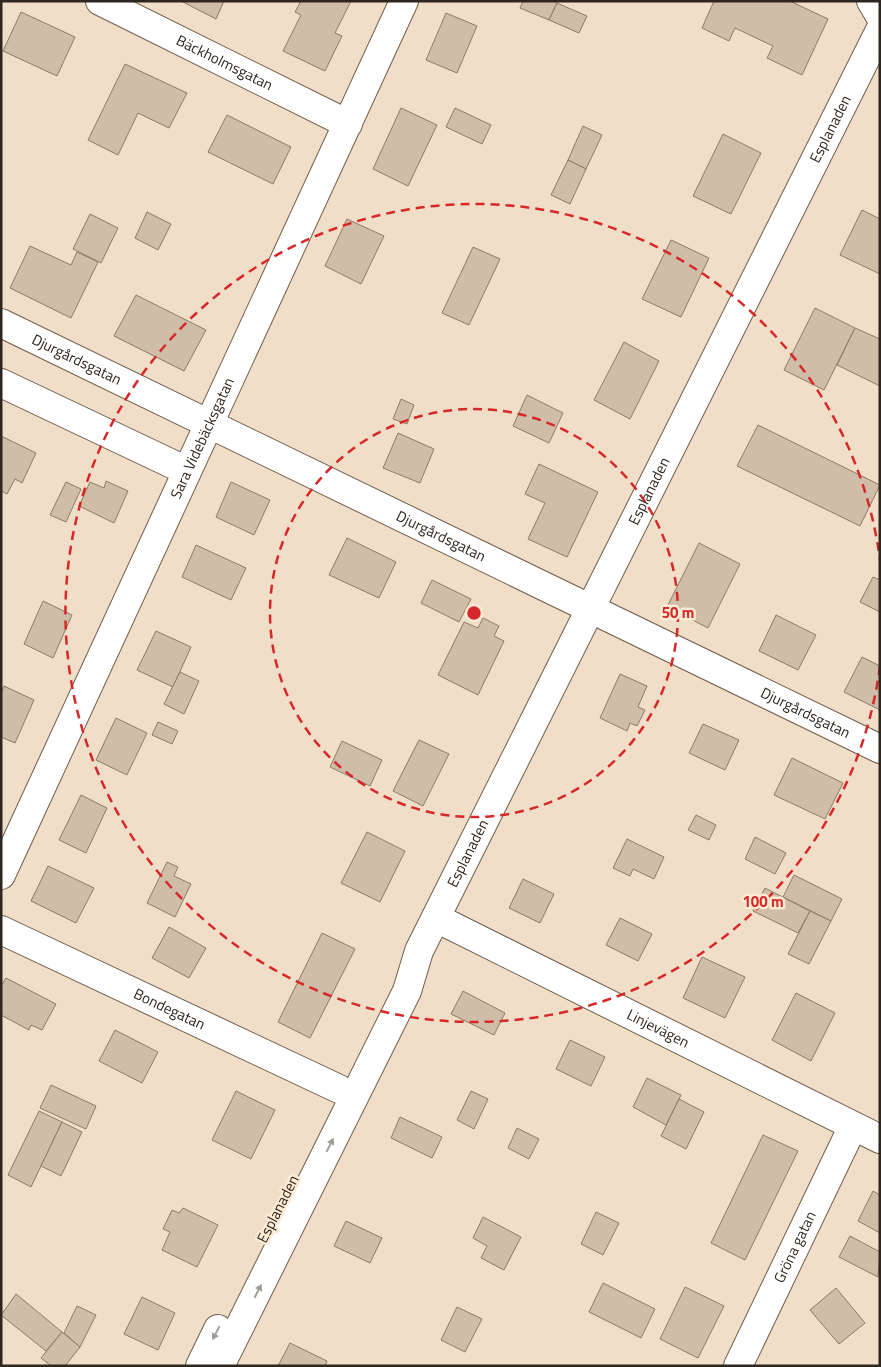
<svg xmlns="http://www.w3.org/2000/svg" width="881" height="1367" viewBox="0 0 881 1367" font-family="'Titillium Web',sans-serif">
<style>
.building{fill:#d0bda7;stroke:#8d7b67}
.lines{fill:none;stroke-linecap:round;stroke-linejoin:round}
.minor-casing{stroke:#6f5e4b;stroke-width:30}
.tertiary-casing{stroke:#6f5e4b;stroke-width:30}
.minor{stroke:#fff;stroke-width:28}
.tertiary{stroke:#fff;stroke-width:28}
.oneway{fill:#a19e9a}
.ring{fill:none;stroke:#d62828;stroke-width:2.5;stroke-dasharray:9 6}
.labels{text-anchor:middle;stroke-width:5;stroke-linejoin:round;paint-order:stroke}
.street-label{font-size:15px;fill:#2e271f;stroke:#feebd4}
.centre{fill:#d62828;stroke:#feebd4;stroke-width:2.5}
.ring-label{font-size:15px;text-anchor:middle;font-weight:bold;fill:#d62828;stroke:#feebd4;stroke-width:5;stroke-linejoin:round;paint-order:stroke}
</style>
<rect width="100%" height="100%" fill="#f1dec8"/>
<g class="building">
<path d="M181,1H224L216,19Z"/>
<path d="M301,1H351L335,33L342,36L325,71L283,51L301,15L295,12Z"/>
<path d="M523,1H554L557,3L549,20L520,8Z"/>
<path d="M714,1H790L828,19L802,75L767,58L773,46L735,28L729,41L702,28Z"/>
<path d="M557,3L587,16L579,33L549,20Z"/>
<path d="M21,12L75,37L57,76L3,51Z"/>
<path d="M446,13L477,26L457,73L426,60Z"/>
<path d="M125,64L187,93L169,128L138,113L118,155L88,140Z"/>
<path d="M401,108L437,125L408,186L373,169Z"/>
<path d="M455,108L491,125L482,144L446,127Z"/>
<path d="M227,115L291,147L273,184L208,152Z"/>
<path d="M583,126L602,135L586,169L568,160Z"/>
<path d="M723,134L761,153L731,214L693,196Z"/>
<path d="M568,160L586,169L570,204L551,195Z"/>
<path d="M862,210L880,219V274L840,255Z"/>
<path d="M147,212L171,224L158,250L135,238Z"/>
<path d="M90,214L118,228L101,263L73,249Z"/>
<path d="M347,219L384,236L361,284L325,266Z"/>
<path d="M671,240L709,258L681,317L642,299Z"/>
<path d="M30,246L71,265L77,252L98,262L71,318L10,288Z"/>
<path d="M473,247L500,259L469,325L442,313Z"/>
<path d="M136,295L206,330L184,371L114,336Z"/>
<path d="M815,308L855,328L824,390L784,370Z"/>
<path d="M855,328L880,339V386L837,365Z"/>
<path d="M624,342L659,361L630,419L594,400Z"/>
<path d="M527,395L563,413L549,443L513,426Z"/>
<path d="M401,399L414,405L407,424L393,419Z"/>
<path d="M758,425L880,485L860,526L737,466Z"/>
<path d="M398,433L434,449L420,483L383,468Z"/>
<path d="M1,436L36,453L22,483L15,479L7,494L1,491Z"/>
<path d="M539,464L598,492L567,557L528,539L545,503L525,494Z"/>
<path d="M106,481L128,491L114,523L79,506L90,482L104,488Z"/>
<path d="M66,482L81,489L66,522L50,515Z"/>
<path d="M231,482L270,500L254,535L216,517Z"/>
<path d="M347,538L396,562L379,598L329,575Z"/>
<path d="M699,543L740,564L708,628L667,607Z"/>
<path d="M196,545L246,568L231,600L182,577Z"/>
<path d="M873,577L880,580V612L860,602Z"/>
<path d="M432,580L471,599L459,622L421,603Z"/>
<path d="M43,601L72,615L53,658L24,644Z"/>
<path d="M776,615L816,635L798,670L759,651Z"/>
<path d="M483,618L499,626L494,636L504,641L478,695L438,675L464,622L478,628Z"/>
<path d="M156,631L191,647L173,687L137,670Z"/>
<path d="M862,657L880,666V710L844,692Z"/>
<path d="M180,672L199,681L184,714L164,704Z"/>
<path d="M620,674L647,686L638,707L645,710L637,726L630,723L627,731L600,718Z"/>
<path d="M4,686L34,700L15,743L1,737V693Z"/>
<path d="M116,718L147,733L127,775L96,760Z"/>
<path d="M158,722L178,731L172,744L152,735Z"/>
<path d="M703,724L739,740L725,770L689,753Z"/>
<path d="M419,740L449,754L423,806L393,791Z"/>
<path d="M342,741L382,760L370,786L330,767Z"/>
<path d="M792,758L843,783L825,819L774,795Z"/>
<path d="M81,795L107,808L86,853L59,840Z"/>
<path d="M696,815L716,825L709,840L688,830Z"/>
<path d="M367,832L405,851L380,902L341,883Z"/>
<path d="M755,837L786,853L775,874L745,859Z"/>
<path d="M627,839L664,857L654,879L633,869L630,876L613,868Z"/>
<path d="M167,862L178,867L174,876L191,884L175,917L147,903Z"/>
<path d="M48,866L94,888L76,923L31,901Z"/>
<path d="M794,875L842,899L831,921L783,897Z"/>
<path d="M523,879L554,894L540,923L509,908Z"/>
<path d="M765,888L810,911L798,933L753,911Z"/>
<path d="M810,911L831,921L809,964L788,954Z"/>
<path d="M620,918L652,934L638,961L606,945Z"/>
<path d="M169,927L206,948L189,978L152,958Z"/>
<path d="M322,933L355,949L310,1038L278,1022Z"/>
<path d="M702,957L745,977L725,1018L683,998Z"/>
<path d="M6,978L56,1004L42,1030L31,1025L29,1030L1,1015V986Z"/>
<path d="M463,991L505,1013L494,1035L451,1014Z"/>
<path d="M796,993L835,1013L811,1061L772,1040Z"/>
<path d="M115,1030L158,1052L142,1083L99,1061Z"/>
<path d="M570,1040L605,1057L591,1086L556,1069Z"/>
<path d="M647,1078L681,1095L666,1125L633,1107Z"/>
<path d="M51,1085L96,1106L86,1129L40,1108Z"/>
<path d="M236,1091L275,1110L251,1159L212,1140Z"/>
<path d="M471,1091L488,1099L474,1129L457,1120Z"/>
<path d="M679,1099L704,1112L686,1149L661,1136Z"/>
<path d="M39,1111L62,1122L31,1187L8,1175Z"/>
<path d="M400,1117L442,1137L432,1158L391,1138Z"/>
<path d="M62,1122L82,1132L61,1176L41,1166Z"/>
<path d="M517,1128L539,1139L529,1159L508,1148Z"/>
<path d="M763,1135L798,1151L745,1260L711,1243Z"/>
<path d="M873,1191L880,1195V1233L858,1221Z"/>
<path d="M183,1208L218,1225L197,1267L162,1250L170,1232L163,1229L172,1210L179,1213Z"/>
<path d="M596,1212L619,1223L603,1255L581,1244Z"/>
<path d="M483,1217L521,1237L504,1270L481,1258L487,1246L473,1238Z"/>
<path d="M346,1221L382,1238L370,1263L334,1246Z"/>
<path d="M850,1236L880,1252L878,1277L839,1257Z"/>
<path d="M603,1283L655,1309L641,1338L589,1312Z"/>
<path d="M685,1287L724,1306L698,1358L660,1339Z"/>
<path d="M836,1288L865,1323L839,1344L810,1310Z"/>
<path d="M16,1294L62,1332L46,1351L1,1315Z"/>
<path d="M142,1297L175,1313L158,1350L124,1334Z"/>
<path d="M77,1306L96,1315L80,1347L64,1333Z"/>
<path d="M457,1307L482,1319L465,1352L441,1340Z"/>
<path d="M62,1332L80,1347L65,1366H51L41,1358Z"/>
<path d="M290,1343L327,1361L325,1366H278Z"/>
</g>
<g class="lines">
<defs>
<g id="minor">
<path id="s1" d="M100,1L348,124"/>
<path id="s2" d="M1,323L880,749"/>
<path d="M1,383L187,471"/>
<path id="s3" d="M1,875L404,1"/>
<path id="s4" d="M436,918L880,1139"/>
<path id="s5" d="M1,930L339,1089"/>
<path id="s6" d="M738,1366L853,1126"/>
</g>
<g id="tertiary">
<path d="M871,1L880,16"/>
<path d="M200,1366L218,1329"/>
<path id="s7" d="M220,1366L407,991L419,951L880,30"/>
</g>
</defs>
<use href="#minor" class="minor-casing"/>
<use href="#tertiary" class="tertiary-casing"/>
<use href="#minor" class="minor"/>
<use href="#tertiary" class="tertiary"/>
</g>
<defs><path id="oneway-solid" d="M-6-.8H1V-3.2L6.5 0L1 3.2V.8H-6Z" transform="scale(1.25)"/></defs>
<g class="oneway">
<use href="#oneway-solid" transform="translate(330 1145) rotate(-63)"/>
<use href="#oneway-solid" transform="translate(258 1291) rotate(-63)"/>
<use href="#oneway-solid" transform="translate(216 1333) rotate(117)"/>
</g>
<g class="ring">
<circle cx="474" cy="613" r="204"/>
<path d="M880 666A409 409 0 1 1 880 560"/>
</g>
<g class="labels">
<g class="street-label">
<text dy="5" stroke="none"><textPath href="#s1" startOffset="139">Bäckholmsgatan</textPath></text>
<text dy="5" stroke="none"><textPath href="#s7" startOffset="1380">Esplanaden</textPath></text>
<text dy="5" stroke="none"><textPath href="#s2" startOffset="84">Djurgårdsgatan</textPath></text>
<text dy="5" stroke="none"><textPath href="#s3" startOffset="481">Sara Videbäcksgatan</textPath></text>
<text dy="5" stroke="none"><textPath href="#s7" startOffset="975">Esplanaden</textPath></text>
<text dy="5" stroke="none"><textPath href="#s2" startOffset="489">Djurgårdsgatan</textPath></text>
<text dy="5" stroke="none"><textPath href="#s2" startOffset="894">Djurgårdsgatan</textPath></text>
<text dy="5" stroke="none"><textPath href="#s7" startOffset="570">Esplanaden</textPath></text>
<text dy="5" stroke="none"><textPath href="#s5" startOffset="186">Bondegatan</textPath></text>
<text dy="5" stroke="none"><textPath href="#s4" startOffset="248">Linjevägen</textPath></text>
<text transform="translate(278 1209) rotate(-63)" y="5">Esplanaden</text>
<text dy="5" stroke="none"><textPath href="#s6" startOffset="132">Gröna gatan</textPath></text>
</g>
</g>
<circle cx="474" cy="613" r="8" class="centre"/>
<g class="ring-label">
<text x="678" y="618">50 m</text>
<text x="763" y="907">100 m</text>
</g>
<rect width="881" height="1367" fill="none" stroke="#2e271f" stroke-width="5"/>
</svg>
